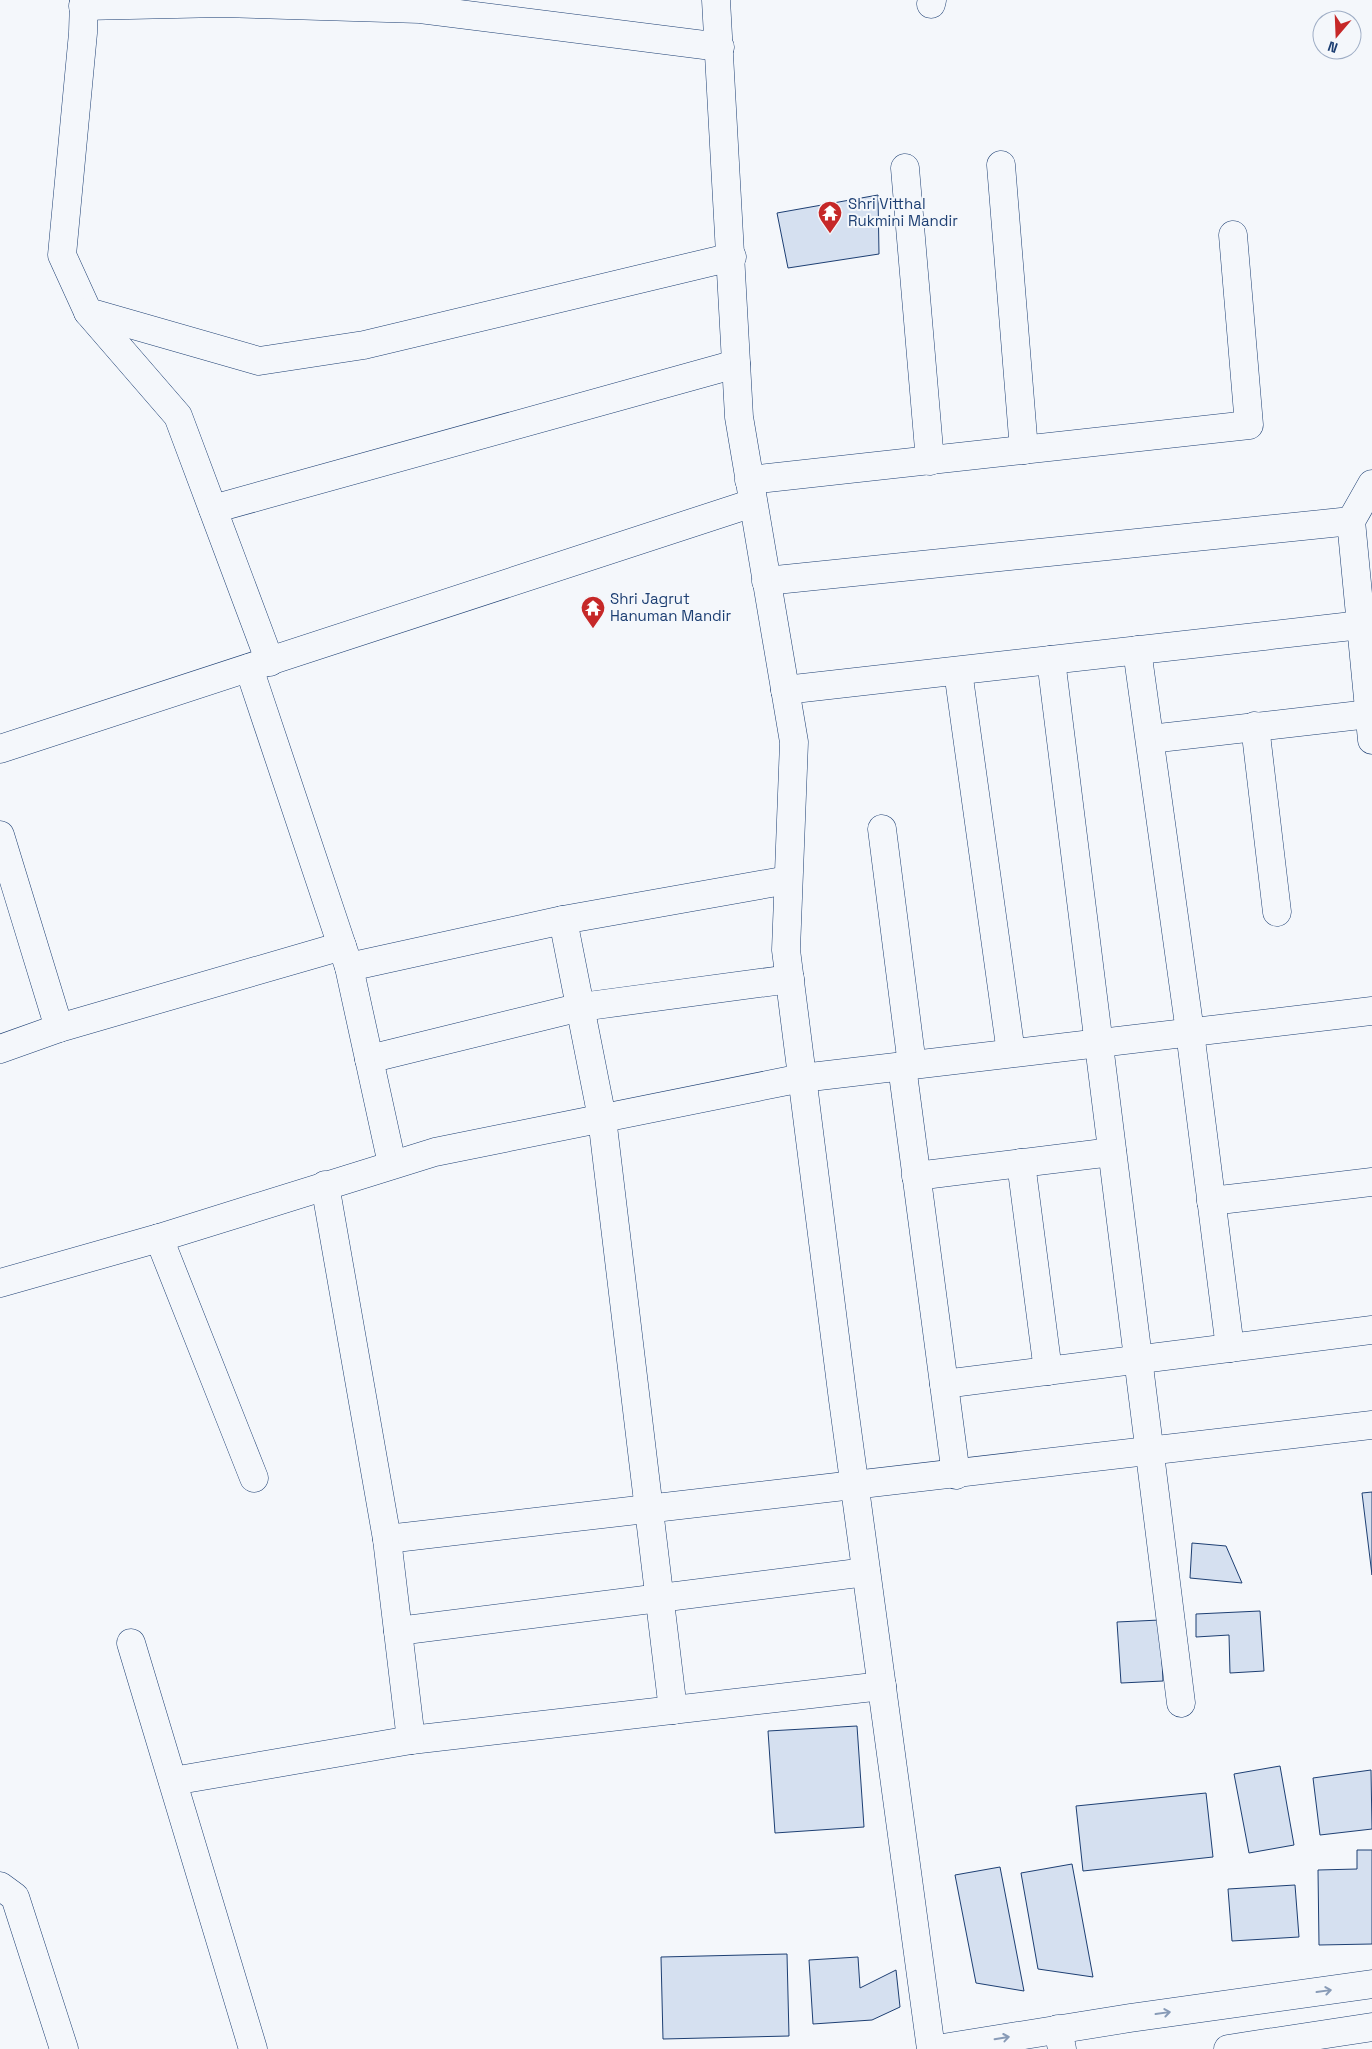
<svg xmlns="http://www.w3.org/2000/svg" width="1372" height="2049" viewBox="0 0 1372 2049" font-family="'Space Grotesk',sans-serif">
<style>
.building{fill:#d5e0f0;stroke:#1d3f73}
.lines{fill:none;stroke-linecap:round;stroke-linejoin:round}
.minor-casing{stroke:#1d3f73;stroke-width:29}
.tertiary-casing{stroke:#1d3f73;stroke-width:29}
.minor{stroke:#f4f7fb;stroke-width:28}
.tertiary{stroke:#f4f7fb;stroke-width:28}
.oneway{stroke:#889bb7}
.labels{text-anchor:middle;stroke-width:4;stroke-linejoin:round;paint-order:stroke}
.poi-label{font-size:15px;fill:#1d3f73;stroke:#f4f7fb;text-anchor:start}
</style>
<rect width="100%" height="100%" fill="#f4f7fb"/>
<g class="building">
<path d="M878,195L879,254L788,268L777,213Z"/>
<path d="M1372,1492V1575L1362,1493Z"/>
<path d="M1192,1543L1226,1546L1242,1583L1190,1578Z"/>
<path d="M1260,1611L1264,1671L1230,1673L1229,1635L1196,1637V1614Z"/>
<path d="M1160,1620L1163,1681L1121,1683L1117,1622Z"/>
<path d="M857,1726L864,1827L775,1833L768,1731Z"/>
<path d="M1280,1766L1294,1845L1249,1853L1234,1774Z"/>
<path d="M1371,1770L1372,1829L1320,1835L1313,1778Z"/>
<path d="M1206,1793L1213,1857L1083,1871L1076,1806Z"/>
<path d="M1357,1850H1372V1944L1319,1945L1318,1870L1357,1869Z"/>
<path d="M1072,1864L1093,1977L1038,1969L1021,1873Z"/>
<path d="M1000,1867L1024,1991L976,1983L955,1875Z"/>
<path d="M1295,1885L1299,1937L1232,1941L1228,1889Z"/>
<path d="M787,1954L789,2036L663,2039L661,1957Z"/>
<path d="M858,1957L860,1988L896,1970L900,2007L872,2020L813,2024L809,1960Z"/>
</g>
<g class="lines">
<defs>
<g id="minor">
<path d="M84,0L83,33L62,255L88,312L259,361L364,345L732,257"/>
<path d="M716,0L739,417L794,742L786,950L843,1400L931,2049"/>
<path d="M931,4L932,0"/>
<path d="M83,6L222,3L420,9L720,47"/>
<path d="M1001,165L1024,450"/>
<path d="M905,168L930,461"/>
<path d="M88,312L178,416L270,662"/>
<path d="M749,480L1249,425L1233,235"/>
<path d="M1372,484L1351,521L1372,740"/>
<path d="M213,509L736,364"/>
<path d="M766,581L1351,521"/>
<path d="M1137,650L1190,1032L1230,1348"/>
<path d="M1051,660L1181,1703"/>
<path d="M249,668L349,967L392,1164"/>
<path d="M958,671L1011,1053"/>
<path d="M785,690L1361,625"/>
<path d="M1255,726L1277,912"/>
<path d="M1150,739L1369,714"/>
<path d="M0,749L753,503"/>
<path d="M882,829L912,1065"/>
<path d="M0,835L59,1028"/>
<path d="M563,920L602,1118L673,1710"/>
<path d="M349,967L563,920L788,880"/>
<path d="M0,1049L59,1028L342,946"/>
<path d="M369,1059L581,1007L790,979"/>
<path d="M902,1066L956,1475"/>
<path d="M1021,1163L1048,1371"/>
<path d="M916,1176L1112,1152"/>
<path d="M325,1185L387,1539L411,1740"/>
<path d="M1211,1201L1372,1182"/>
<path d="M159,1238L254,1478"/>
<path d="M0,1283L159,1238L435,1152L802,1078L1372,1011"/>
<path d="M944,1384L1372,1330"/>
<path d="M387,1539L1372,1425"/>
<path d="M398,1631L866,1572"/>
<path d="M131,1643L253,2049"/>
<path d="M173,1781L411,1740L882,1686"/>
<path d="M0,1886L15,1897L64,2049"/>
<path d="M1058,2029L1062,2049"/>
</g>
<g id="tertiary">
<path d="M937,2049L1130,2018L1372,1984"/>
<path d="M1228,2049L1372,2027"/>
</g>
</defs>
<use href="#minor" class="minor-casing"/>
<use href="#tertiary" class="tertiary-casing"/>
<use href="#minor" class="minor"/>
<use href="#tertiary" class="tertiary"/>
</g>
<defs><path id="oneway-shaft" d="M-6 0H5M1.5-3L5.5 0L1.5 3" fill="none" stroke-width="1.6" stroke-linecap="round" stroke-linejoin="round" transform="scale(1.25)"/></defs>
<g class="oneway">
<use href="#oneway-shaft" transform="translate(1324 1991) rotate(-8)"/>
<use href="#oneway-shaft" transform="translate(1163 2013) rotate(-8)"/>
<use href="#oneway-shaft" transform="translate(1002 2038) rotate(-9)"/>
</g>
<defs>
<symbol id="temple-pin" viewBox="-11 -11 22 30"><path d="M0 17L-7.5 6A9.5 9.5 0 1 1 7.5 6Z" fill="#c62828" stroke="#f4f7fb"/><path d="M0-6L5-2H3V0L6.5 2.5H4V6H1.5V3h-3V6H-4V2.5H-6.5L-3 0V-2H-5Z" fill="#fff"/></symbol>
</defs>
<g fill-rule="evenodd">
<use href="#temple-pin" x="816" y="199" width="28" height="38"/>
<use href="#temple-pin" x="579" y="594" width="28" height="38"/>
</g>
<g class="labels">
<g class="poi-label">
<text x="848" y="209">Shri Vitthal<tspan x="848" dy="17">Rukmini Mandir</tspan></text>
<text x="610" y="604">Shri Jagrut<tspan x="610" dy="17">Hanuman Mandir</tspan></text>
</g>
</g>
<g transform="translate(1337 35) rotate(199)"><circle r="24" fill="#f4f7fb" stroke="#9eadc5"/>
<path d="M0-4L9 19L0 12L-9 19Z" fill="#c62828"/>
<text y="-8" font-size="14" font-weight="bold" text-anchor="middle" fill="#1d3f73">N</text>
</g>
</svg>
